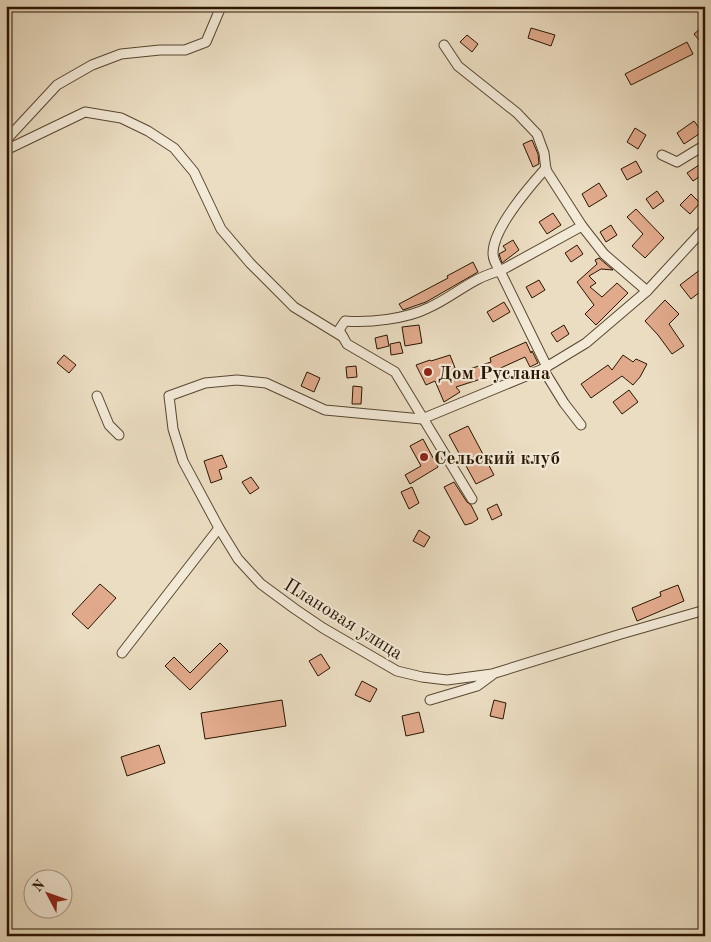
<svg xmlns="http://www.w3.org/2000/svg" width="711" height="942" viewBox="0 0 711 942" font-family="'Old Standard TT',serif">
<style>
.building{fill:#e1aa8c;stroke:#291500}
.lines{fill:none;stroke-linecap:round;stroke-linejoin:round}
.minor-casing{stroke:#5a4730;stroke-width:11}
.minor{stroke:#f2e9d7;stroke-width:9}
.poi-dot{fill:#8f2418;stroke:#f2e9d7;stroke-width:2}
.labels{text-anchor:middle;stroke-width:4.5;stroke-linejoin:round;paint-order:stroke}
.poi-label{font-size:19px;font-weight:bold;fill:#291500;stroke:#f2e9d7;text-anchor:start}
.street-label{font-size:19px;fill:#291500;stroke:#f2e9d7}
</style>
<rect width="100%" height="100%" fill="#ebddc2"/>
<filter id="stains"><feTurbulence type="fractalNoise" baseFrequency=".004" numOctaves="4"/><feColorMatrix values="0 0 0 0 .2 0 0 0 0 .09 0 0 0 0 .02 0 0 0 .5 -.17"/></filter>
<radialGradient id="worn" r=".72"><stop offset=".6" stop-color="#630" stop-opacity="0"/><stop offset="1" stop-color="#630" stop-opacity=".3"/></radialGradient>
<g class="building">
<path d="M705,25V47L694,34Z"/>
<path d="M531,28L555,35L551,46L528,38Z"/>
<path d="M467,35L478,44L472,52L460,42Z"/>
<path d="M687,42L693,54L631,85L625,74Z"/>
<path d="M694,121L702,132L684,144L677,133Z"/>
<path d="M635,128L646,135L638,149L627,142Z"/>
<path d="M532,140L538,154L539,164L533,167L523,144Z"/>
<path d="M636,161L642,172L627,180L621,169Z"/>
<path d="M705,161V173L693,181L687,173Z"/>
<path d="M599,183L607,196L589,207L582,194Z"/>
<path d="M657,191L664,201L653,209L646,199Z"/>
<path d="M691,194L700,203L690,214L680,205Z"/>
<path d="M636,209L664,238L645,258L632,246L643,234L627,217Z"/>
<path d="M553,213L561,225L547,234L539,222Z"/>
<path d="M611,225L617,235L606,242L600,232Z"/>
<path d="M513,240L519,250L502,263L499,254L506,250L503,246Z"/>
<path d="M577,245L583,254L571,262L565,253Z"/>
<path d="M599,258L613,270L601,269L589,276L596,283L590,287L602,297L617,283L628,293L596,325L585,314L594,305L577,282L597,264L595,260Z"/>
<path d="M473,262L478,272L426,302L403,310L399,304L448,278L447,276Z"/>
<path d="M705,266V288L691,299L680,285Z"/>
<path d="M539,280L545,290L532,298L526,287Z"/>
<path d="M665,300L679,314L669,324L684,346L672,354L658,335L645,321Z"/>
<path d="M504,302L510,312L493,322L487,312Z"/>
<path d="M419,325L422,343L405,346L402,327Z"/>
<path d="M564,325L569,334L557,342L551,333Z"/>
<path d="M387,335L389,346L377,349L375,338Z"/>
<path d="M400,342L403,353L391,355L390,344Z"/>
<path d="M526,342L531,353L532,351L538,363L530,367L525,357L483,376L484,378L456,387L460,392L444,402L435,381L426,385L416,365L430,360L431,361L450,355L457,373L491,362L490,358Z"/>
<path d="M64,355L76,365L69,373L57,363Z"/>
<path d="M623,355L633,362L636,359L647,364L640,377L633,385L622,376L591,398L581,384L608,365L612,370Z"/>
<path d="M356,366L357,377L347,378L346,367Z"/>
<path d="M307,372L320,378L314,392L301,386Z"/>
<path d="M353,386L362,387L361,404H352Z"/>
<path d="M629,390L638,402L622,414L613,402Z"/>
<path d="M468,426L494,475L476,484L449,435Z"/>
<path d="M423,439L438,467L410,484L405,475L421,466L410,446Z"/>
<path d="M222,455L227,467L219,470L222,479L211,483L204,461Z"/>
<path d="M251,477L259,488L250,494L242,482Z"/>
<path d="M454,482L467,502L471,505L478,519L472,523L465,525L444,487Z"/>
<path d="M412,487L419,503L409,509L401,492Z"/>
<path d="M497,504L502,515L492,520L487,509Z"/>
<path d="M419,530L430,537L424,547L413,541Z"/>
<path d="M100,584L116,598L88,629L72,614Z"/>
<path d="M678,585L684,601L637,621L632,608L661,596L660,592Z"/>
<path d="M220,643L228,651L190,690L165,666L174,657L190,673Z"/>
<path d="M321,654L330,668L318,676L309,661Z"/>
<path d="M362,681L377,689L370,702L355,695Z"/>
<path d="M282,700L286,726L205,739L201,713Z"/>
<path d="M494,700L506,703L503,719L490,716Z"/>
<path d="M419,712L424,732L406,736L402,716Z"/>
<path d="M159,745L165,763L127,776L121,757Z"/>
</g>
<g class="lines">
<defs>
<g id="minor">
<path d="M444,45L458,66L517,113L537,134L544,153L546,170L582,226L604,254L647,291"/>
<path d="M6,140L57,85L92,65L121,54L160,50H185L206,42L220,9V6"/>
<path d="M6,150L85,112L121,118L148,131L174,148L194,172L221,229L250,263L294,307L343,337"/>
<path d="M662,155L677,162L705,145"/>
<path d="M546,168C530,186 493,228 493,253C493,260 496,264 500,271L582,226"/>
<path d="M705,228L647,291L586,343L543,369L422,419L325,410L266,383L237,380L205,383L169,396L173,429L183,461L219,528L238,559L261,584L295,609L323,628L397,671L422,677L447,680L492,674L621,634L705,610"/>
<path d="M543,369L564,403L581,425"/>
<path d="M97,396L109,425L119,435"/>
<path d="M472,499L395,372L347,344L339,330L345,321C369,323 406,319 428,308C453,297 473,277 500,271L547,367"/>
<path d="M122,653L219,528"/>
<path d="M430,700L477,686L492,675"/>
</g>
</defs>
<use href="#minor" class="minor-casing"/>
<use href="#minor" class="minor"/>
</g>
<g class="poi-dot">
<circle cx="428" cy="372" r="5"/>
<circle cx="424" cy="457" r="5"/>
</g>
<g class="labels">
<g class="poi-label">
<text x="438" y="379">Дом Руслана</text>
<text x="434" y="464">Сельский клуб</text>
</g>
<g class="street-label">
<text transform="translate(344 618) rotate(32)" y="7">Плановая улица</text>
</g>
</g>
<rect width="711" height="942" fill="none" stroke="#ebddc2" stroke-width="25"/>
<rect x="8" y="8" width="696" height="927" fill="none" stroke="#291500" stroke-width="2.5"/>
<rect x="12" y="12" width="686" height="917" fill="none" stroke="#291500"/>
<g transform="translate(48 894) rotate(311)"><circle r="24" fill="#f2e9d7" stroke="#a29481"/>
<path d="M0-4L9 19L0 12L-9 19Z" fill="#8f2418"/>
<text y="-8" font-size="14" font-weight="bold" text-anchor="middle" fill="#291500">N</text>
</g>
<rect width="100%" height="100%" filter="url(#stains)"/>
<rect width="100%" height="100%" fill="url(#worn)"/>
</svg>
